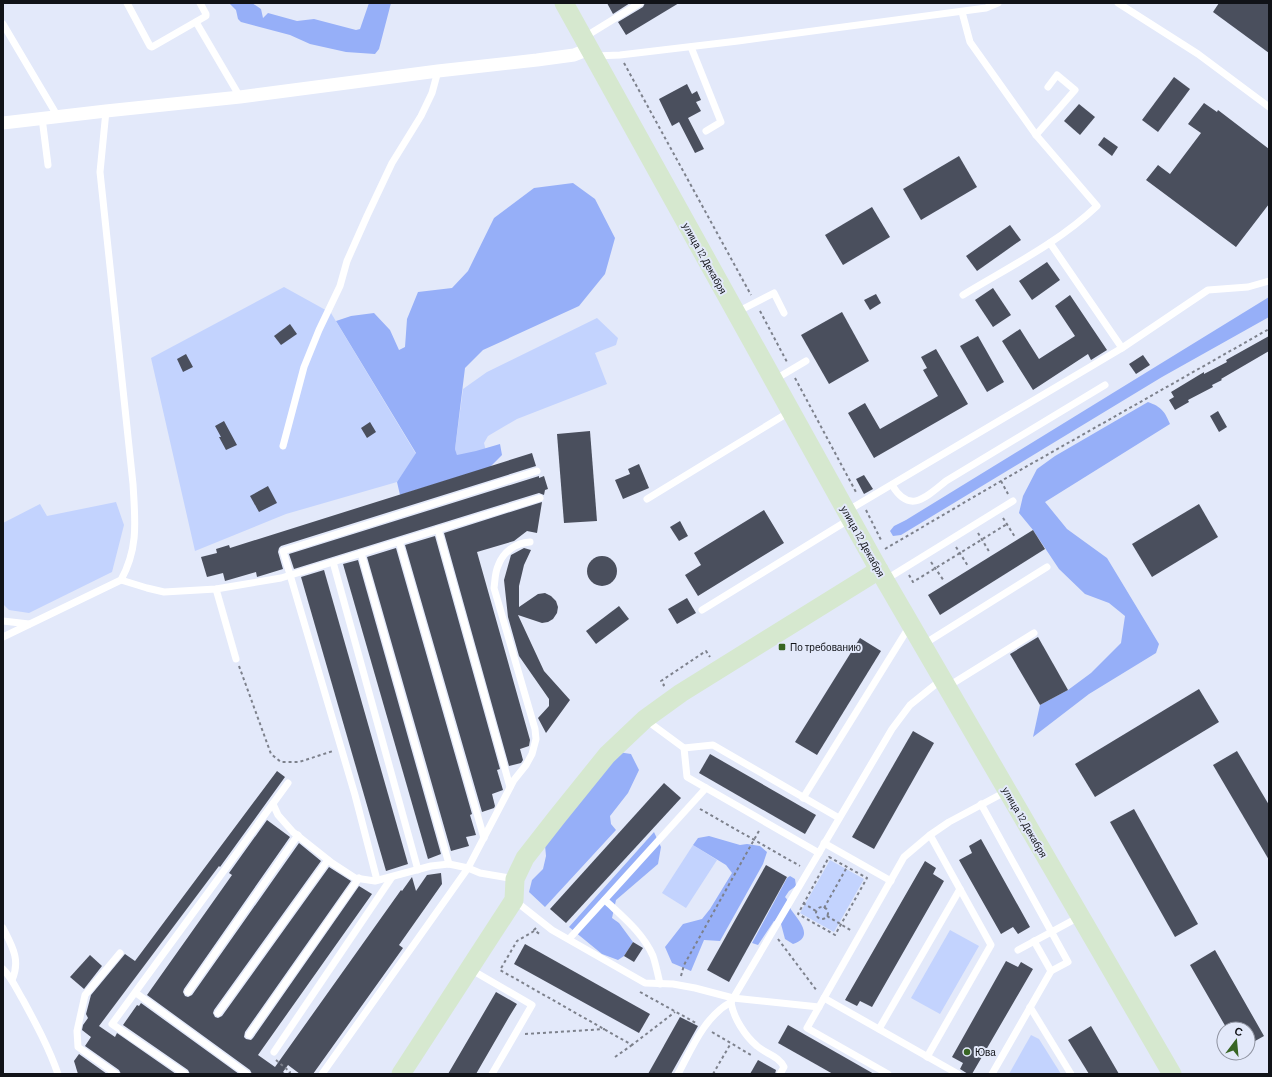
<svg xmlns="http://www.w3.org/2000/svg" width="1272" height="1077" viewBox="0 0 1272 1077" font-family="Barlow,sans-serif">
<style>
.green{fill:#c3d3fe}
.forest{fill:#96aff8}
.building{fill:#4a4f5d}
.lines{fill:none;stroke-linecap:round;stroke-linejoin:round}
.path{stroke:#7d818c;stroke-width:2;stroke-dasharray:3 3;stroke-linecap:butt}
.lane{stroke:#fff;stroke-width:7}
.street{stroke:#fff;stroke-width:13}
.secondary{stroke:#d6e8cf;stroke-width:19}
.poi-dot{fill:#386524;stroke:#e3e9fa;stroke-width:1.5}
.labels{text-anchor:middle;stroke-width:4;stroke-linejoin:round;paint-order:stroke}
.street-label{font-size:10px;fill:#111318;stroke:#e3e9fa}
.poi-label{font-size:10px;fill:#111318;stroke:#e3e9fa;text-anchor:start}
</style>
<rect width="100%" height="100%" fill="#e3e9fa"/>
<g class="green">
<path d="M284,287L331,313L416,454L397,482L286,514L195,551L151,358Z"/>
<path d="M597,318L618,338L616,345L595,353L607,384L517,419L488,436L484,443L490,467L463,475L455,449L463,389L487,372Z"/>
<path d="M116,502L124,525L112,572L29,613L9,610L3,604V523L40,504L47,516Z"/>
<path d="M693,845L717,860L686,908L662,893Z"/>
<path d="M830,860L864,879L834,932L800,913Z"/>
<path d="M950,930L979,946L940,1014L911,998Z"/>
<path d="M1031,1035L1039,1039L1061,1074H1009Z"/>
</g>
<g class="forest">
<path d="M229,3H252L261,9L263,18L268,13L297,21L314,19L356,30L360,29L369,3H391L379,49L375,54L346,52L310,44L290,35L241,22L238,19L236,10Z"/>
<path d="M573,183L595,199L615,238L605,274L579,306L483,350L465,368L455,449L457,455L476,451L500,444L502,455L490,467L400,495L397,482L416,453L336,321L351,316L374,313L390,330L399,350L405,347L407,319L418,292L452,288L468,271L494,218L534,188Z"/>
<path d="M1269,297V317L1162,377L901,535L893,536L890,531L894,526L906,520Z"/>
<path d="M1148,402C1162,407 1165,412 1170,424L1045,502L1067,529L1107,558L1159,644L1156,653L1089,694L1033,737L1040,705L1068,690L1091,673L1121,643L1125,616L1109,603L1085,594L1059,569L1033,530L1019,513L1023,496L1037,469L1055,456Z"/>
<path d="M618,752L631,754L639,770L628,793L610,816L611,824L616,830L545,907L529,892L532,880L543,869L546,856L545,845Z"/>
<path d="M654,832L661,847L658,864L616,900L612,918L619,923L633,942L624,956L618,960L602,954L569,927Z"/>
<path d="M709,836L740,845L747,844L760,846L767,852L763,864L720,941L704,940L691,971L672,963L665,947L683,924L702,919L710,909L732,873L726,865L693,845L698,838Z"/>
<path d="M790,876L795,879L796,886L789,891L785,897C789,901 789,907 792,911C800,922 814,937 793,944L785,939L781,924L774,921L758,945L752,943L787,878Z"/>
</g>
<g class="building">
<path d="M607,3H630L613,14Z"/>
<path d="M645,3H679L626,35L618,22L643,7Z"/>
<path d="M1219,3H1269V53L1213,12Z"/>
<path d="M1174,77L1190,89L1158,132L1142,120Z"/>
<path d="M687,84L692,94L697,91L701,100L696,102L701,111L688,118L704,149L695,153L679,122L672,126L659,99Z"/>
<path d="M1204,103L1217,112L1218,110L1269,149V204L1236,247L1146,180L1158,165L1170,174L1201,133L1188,124Z"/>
<path d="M1079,104L1095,117L1080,135L1064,121Z"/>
<path d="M1104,137L1118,147L1112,156L1098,145Z"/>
<path d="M959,156L977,187L921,220L903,189Z"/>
<path d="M872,207L890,237L843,265L825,235Z"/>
<path d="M1010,225L1021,240L977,271L966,256Z"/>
<path d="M1047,262L1060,280L1032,300L1019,281Z"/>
<path d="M993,288L1011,315L993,327L975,300Z"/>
<path d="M876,294L881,303L870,310L864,300Z"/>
<path d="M1070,295L1107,350L1091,360L1088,354L1033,390L1002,341L1020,329L1039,359L1075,336L1055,306Z"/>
<path d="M842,312L869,361L829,384L801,335Z"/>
<path d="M290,324L297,334L281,345L274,336Z"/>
<path d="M978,336L1004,382L987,392L960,346Z"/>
<path d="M1269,336V351L1221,379L1222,380L1212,385L1213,387L1188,400L1189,402L1175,410L1169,400L1174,397L1171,392L1204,372V374L1227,362L1226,360Z"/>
<path d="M936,349L968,404L874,458L848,413L865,403L880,429L938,396L923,370L927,368L921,357Z"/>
<path d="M186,354L193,367L183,372L177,359Z"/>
<path d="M1143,355L1150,365L1136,374L1129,364Z"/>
<path d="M1218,411L1227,427L1219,432L1210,416Z"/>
<path d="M224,421L237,445L226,450L219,437H221L215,426Z"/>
<path d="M370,422L376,432L367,438L361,428Z"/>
<path d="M590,431L597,521L564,523L557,434Z"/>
<path d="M532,453L536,466L281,546L279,548L278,552L283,569L257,577L256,572L225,581L223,573L207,577L201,557L217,553L216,549L229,545L230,548Z"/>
<path d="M639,464L649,488L623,499L615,480L630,474L628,469Z"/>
<path d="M864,475L873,489L864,494L856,479Z"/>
<path d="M539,476V478L544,476L548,489L545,490L544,495L539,493L294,569L289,554Z"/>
<path d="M268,486L277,503L259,512L250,496Z"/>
<path d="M542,502L537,533L527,531L514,541L477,552L530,740L529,746L520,749L523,760L521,763L509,766L444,533Z"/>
<path d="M1199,504L1218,537L1152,577L1132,544Z"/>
<path d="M764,510L784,543L698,596L685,575L701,565L694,553Z"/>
<path d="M680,521L688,536L679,541L670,527Z"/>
<path d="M1033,530L1045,549L940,615L928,595Z"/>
<path d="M435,536L500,769L497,770L503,790L492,794L495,806L494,808L482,812L405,545Z"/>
<path d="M396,548L472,814L470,815L476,835L466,837L469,846L451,851L367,557Z"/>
<path d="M524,548L531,550L524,565L519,586V607L538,594L545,593L551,596L556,601L558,607L557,613L553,619L548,622L542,623L518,615L544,671L570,700L546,733L538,718L549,706V699L519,656L508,617L504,580L511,555Z"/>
<circle cx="602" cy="571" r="15"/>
<path d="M358,560L441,854L428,859L343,564Z"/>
<path d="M324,570L408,864L386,871L301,577Z"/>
<path d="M687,598L696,613L677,624L668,609Z"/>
<path d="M619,606L629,619L596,644L586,631Z"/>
<path d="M1038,637L1068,690L1040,705L1010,654Z"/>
<path d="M860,638L881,651L817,755L795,742Z"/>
<path d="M1199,689L1219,722L1095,797L1075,764Z"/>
<path d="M913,731L934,743L874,849L852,837Z"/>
<path d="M1237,751L1269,805V860L1213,765Z"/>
<path d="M710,754L816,815L805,834L699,773Z"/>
<path d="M277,771L285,777L220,867L219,866L99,1026L115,1037L117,1033L176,1074H121L119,1070L85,1046L91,1037L82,1030L83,1025L88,1018L86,1014L91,995L125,954L135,961Z"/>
<path d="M664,783L681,798L566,923L550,909Z"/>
<path d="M1134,809L1198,924L1175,937L1110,822Z"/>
<path d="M267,820L290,837L184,989L183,992L185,996L188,997L192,995L299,843L321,861L214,1010L213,1013L215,1017L218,1018L222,1016L329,867L351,881L245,1032L244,1037L246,1039L251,1040L253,1038L359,886L372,894L258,1055L275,1067L401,890L402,891L412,877L416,891L427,875L441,873L442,884L399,945L403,948L313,1074H300L288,1065L283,1072L286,1074H252L250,1070L147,995L232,875L229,873Z"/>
<path d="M981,839L1030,927L1018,934L1013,927L1001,934L959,860L972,853L969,846Z"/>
<path d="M925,861L936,868L933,874L944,881L872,1007L860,1001L857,1006L845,1000Z"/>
<path d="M766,865L787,877L729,982L707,970Z"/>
<path d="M633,942L643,948L634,962L624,956Z"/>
<path d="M525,944L650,1014L639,1033L514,964Z"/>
<path d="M1215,950L1264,1036L1248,1045V1029H1227L1190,965Z"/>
<path d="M90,955L102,966L84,989L70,977Z"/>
<path d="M1006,961L1018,967L1021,962L1033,969L972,1074H968L960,1069L963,1063L952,1057Z"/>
<path d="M496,992L517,1004L509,1017L476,1074H448Z"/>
<path d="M141,1003L239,1074H190L188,1070L123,1025L137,1005L139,1006Z"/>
<path d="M680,1017L698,1026L671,1074H648Z"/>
<path d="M788,1025L846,1058L874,1074H833L778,1043Z"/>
<path d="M1091,1026L1119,1074H1089L1068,1040Z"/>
<path d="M79,1054L107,1074H78L74,1061Z"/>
<path d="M758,1060L776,1070L775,1074H750Z"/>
</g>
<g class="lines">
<g class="path">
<path d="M624,63L751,295"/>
<path d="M760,311L787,362"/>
<path d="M795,378L857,494"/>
<path d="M1001,481L1008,494"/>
<path d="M866,510L881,540"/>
<path d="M1003,518L1015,537"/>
<path d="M978,533L990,553"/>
<path d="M956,547L968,566"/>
<path d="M885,549L1001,481L1269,329"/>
<path d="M931,562L944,581"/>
<path d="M909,575L913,582L1007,524"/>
<path d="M239,666L271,754L281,762H299L333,751"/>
<path d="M663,686L664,685L661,681L706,651L710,657"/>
<path d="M700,809L800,866"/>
<path d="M829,857L867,878L835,935L798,914Z"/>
<path d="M803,903L816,911"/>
<circle cx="822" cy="913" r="6"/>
<path d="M824,908L847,867"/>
<path d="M827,916L852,931"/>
<path d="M536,928L534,930L541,935"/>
<path d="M534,931L517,941L500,970L632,1045L675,1012"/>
<path d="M778,939L817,991"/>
<path d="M681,976L684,965L760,829"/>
<path d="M640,992L696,1023"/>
<path d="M712,1032L751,1055"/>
<path d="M525,1034L605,1029"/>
<path d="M615,1057L632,1045"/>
<path d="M276,1060L290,1072L289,1074"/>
<path d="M713,1074L731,1043"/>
</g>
<g class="lane">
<path d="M127,3L150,46L152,47L206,16V14L200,3"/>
<path d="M1118,3L1198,54L1269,107"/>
<path d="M962,12L970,42L1036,135L1097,206C1058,243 1009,267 963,295"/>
<path d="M196,22L240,97"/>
<path d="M3,24L58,117"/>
<path d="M583,38L640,3"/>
<path d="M691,47L721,122L706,131"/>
<path d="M595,56L620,55L738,41L986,8L998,3"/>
<path d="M42,118L48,165"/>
<path d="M1036,135L1075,90L1057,75L1048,87"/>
<path d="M737,312L774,293L784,313"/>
<path d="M1122,348L1208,290L1248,287L1269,281"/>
<path d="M774,380L806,361"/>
<path d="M283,446L304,367L319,330L340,286L347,261L367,216L392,163L421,116L432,93L438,71"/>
<path d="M892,485C910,515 926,497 946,481L1105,385"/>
<path d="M647,499L791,411"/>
<path d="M847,511L1122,348L1050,243"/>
<path d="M438,529L510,787"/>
<path d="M399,541L484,838"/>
<path d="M361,553L449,864"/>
<path d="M333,562L418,870"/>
<path d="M121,580L147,588L164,592L216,589L281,578L540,498"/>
<path d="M885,580L1013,501"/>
<path d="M216,589L236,659"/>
<path d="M702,610L850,519"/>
<path d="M3,621L29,624"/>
<path d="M3,637L121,580C139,547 135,520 133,484L100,172L106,111"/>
<path d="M924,644L1047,567"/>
<path d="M947,687L1034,633"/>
<path d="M646,720L684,748L687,777L819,853"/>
<path d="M684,748L713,745L839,818"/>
<path d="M803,798L909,627"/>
<path d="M273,804L278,815L293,832L332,863L355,878L375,881L431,866L449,864L468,868L480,873L515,879"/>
<path d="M981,804L1068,962L1051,971L992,1074"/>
<path d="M824,843L891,881"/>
<path d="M377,880L355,795L283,551L537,471"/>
<path d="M514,900L552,930L645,983L673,984L695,988L733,998L819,1007"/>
<path d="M605,900C623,917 643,933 653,956C656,965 658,975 660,984"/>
<path d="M3,928C12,946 21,960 12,980"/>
<path d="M569,939L706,788"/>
<path d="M1034,941L1051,971"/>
<path d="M1018,950L1079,917"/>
<path d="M3,969C12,978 17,990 23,1000C36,1024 49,1048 58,1074"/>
<path d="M470,969L532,1005L492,1074"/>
<path d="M188,992L298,835"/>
<path d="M136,993L247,1074"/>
<path d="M824,998L958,1074"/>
<path d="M731,1002C733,1017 745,1036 757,1046C766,1054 779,1056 784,1067L780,1074"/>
<path d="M1030,1007L1071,1074"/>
<path d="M218,1013L328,860"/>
<path d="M879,1029L960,889"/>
<path d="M249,1035L359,878"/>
<path d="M274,1052L392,877"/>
<path d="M927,1057L991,945L930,835"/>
<path d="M116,1074L78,1047L77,1031L85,995L120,953"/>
<path d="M185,1074L112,1024L288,783"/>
<path d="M322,1074L468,868L514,780L526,765L532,754L536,739L535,729L494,588C495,581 495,572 498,566C503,552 515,543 530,542"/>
<path d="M678,1074C692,1048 704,1017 731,1002L892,729L910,705L941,680"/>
<path d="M888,1074L807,1028L904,857L930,835L949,822L1007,791"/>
</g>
<path class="street" d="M3,123L106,111L240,97L438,71L537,60L574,55L589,49"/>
<g class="secondary">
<path d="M564,3L879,570L1172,1074"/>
<path d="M401,1074L514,900L515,879L525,858L557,817L607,755L645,719L681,693L879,570"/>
</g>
</g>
<g class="poi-dot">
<rect x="778" y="643" width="8" height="8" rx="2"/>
<circle cx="967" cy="1052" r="4"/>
</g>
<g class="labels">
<g class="street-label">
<text transform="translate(705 258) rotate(61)" y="4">улица 12 Декабря</text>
<text transform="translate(863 541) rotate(61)" y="4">улица 12 Декабря</text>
<text transform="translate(1025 822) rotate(60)" y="4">улица 12 Декабря</text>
</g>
<g class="poi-label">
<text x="790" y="651">По требованию</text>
<text x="975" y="1056">Юва</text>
</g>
</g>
<rect width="1272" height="1077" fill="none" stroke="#111318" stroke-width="8"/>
<g transform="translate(1236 1041) rotate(16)"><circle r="19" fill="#e3e9fa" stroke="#8f93a0"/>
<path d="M0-3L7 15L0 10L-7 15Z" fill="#386524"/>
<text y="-6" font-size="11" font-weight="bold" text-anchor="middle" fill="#111318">С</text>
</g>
</svg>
